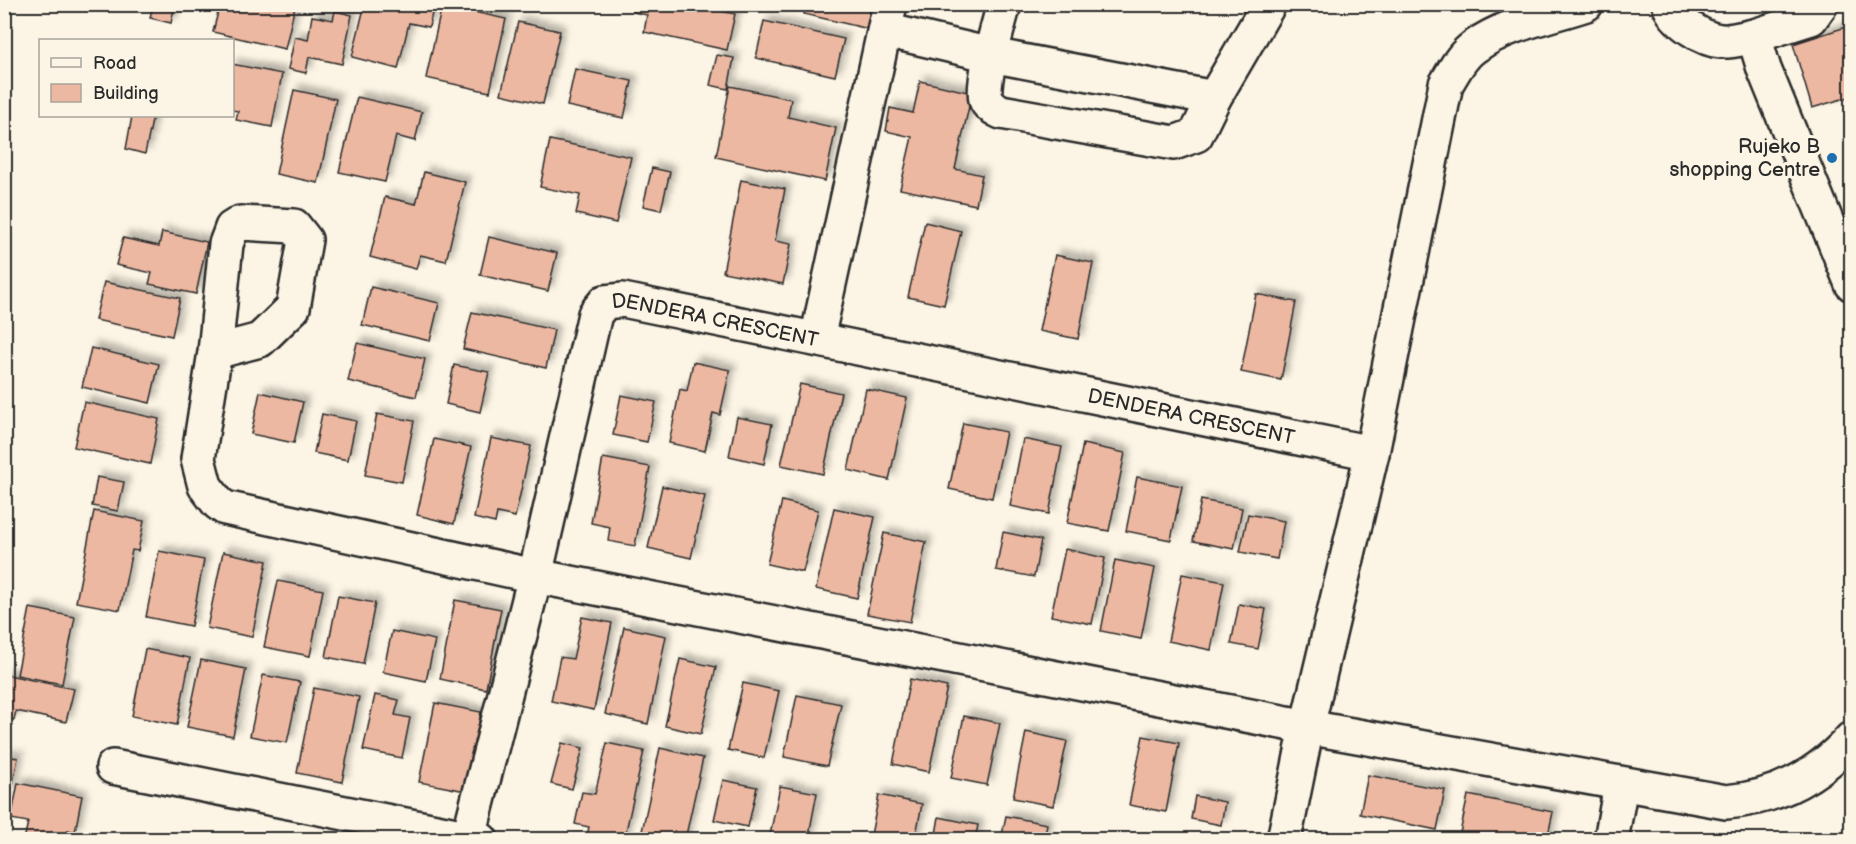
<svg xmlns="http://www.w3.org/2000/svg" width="1856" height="844" viewBox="0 0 1856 844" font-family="'Balsamiq Sans',sans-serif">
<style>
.building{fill:#edb8a1;stroke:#2b2b2b;stroke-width:1.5;filter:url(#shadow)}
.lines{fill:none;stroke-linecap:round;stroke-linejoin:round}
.minor-casing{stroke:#2b2b2b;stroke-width:38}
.minor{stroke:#fcf5e5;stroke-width:33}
.poi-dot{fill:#1f6fb2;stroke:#fcf5e5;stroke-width:2}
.labels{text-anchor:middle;stroke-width:6;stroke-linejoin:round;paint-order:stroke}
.poi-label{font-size:20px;fill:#2b2b2b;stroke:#fcf5e5;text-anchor:end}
.street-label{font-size:20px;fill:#2b2b2b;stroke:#fcf5e5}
</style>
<defs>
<filter id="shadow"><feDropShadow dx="5.5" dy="-5.5" stdDeviation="3" flood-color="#0004"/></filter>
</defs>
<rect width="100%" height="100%" fill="#fcf5e5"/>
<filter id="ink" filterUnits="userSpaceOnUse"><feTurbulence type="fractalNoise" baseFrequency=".0167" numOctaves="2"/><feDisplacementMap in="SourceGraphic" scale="12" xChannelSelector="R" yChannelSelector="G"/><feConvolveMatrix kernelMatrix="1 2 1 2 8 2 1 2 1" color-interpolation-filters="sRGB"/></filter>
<g filter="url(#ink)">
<g class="building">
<path d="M153,4H175L171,23L150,18Z"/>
<path d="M220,4L295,6L285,49L213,32Z"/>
<path d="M365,4H434L429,27L409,23L398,69L352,57Z"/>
<path d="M634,4H688L735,14L727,50L644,32L647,15L633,12Z"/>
<path d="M805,4H874L869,29L804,14Z"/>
<path d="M442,5L506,19L490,92L426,78Z"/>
<path d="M335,11L352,15L342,64L309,57L306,73L288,69L295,37L308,40L312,16L333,20Z"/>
<path d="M764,21L844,39L835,76L756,58Z"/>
<path d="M518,22L560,31L543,104L501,94Z"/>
<path d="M1852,25V96L1812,108L1793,44Z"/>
<path d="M717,55L734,58L728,89L710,85Z"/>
<path d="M232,64L282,74L272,127L236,120L238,111L232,110Z"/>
<path d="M575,69L632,81L624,118L567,106Z"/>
<path d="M920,81L972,93L955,169L982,175L976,205L900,189L912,137L886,131L890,108L913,113Z"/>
<path d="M730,86L791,99L788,117L836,128L825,181L716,157Z"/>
<path d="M294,90L336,99L318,183L276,174Z"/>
<path d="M357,97L422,112L415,141L396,136L385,182L339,172Z"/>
<path d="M132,116H153L145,154L126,149Z"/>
<path d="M550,140L631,157L616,223L576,214L580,195L540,187Z"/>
<path d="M652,168L670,172L661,210L643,206Z"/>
<path d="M424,172L465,182L446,261L420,255L416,269L370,257L385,197L416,204Z"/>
<path d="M741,180L785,189L775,241L791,244L783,284L723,272Z"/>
<path d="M925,222L961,231L944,305L908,297Z"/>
<path d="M162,232L207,242L196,294L149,284L152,273L116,265L123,238L159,246Z"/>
<path d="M489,237L557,253L548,291L480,275Z"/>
<path d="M1055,255L1093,263L1078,339L1039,331Z"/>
<path d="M104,282L180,298L172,336L95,320Z"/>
<path d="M371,287L439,303L430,341L362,325Z"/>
<path d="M1256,294L1296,302L1281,380L1241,372Z"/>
<path d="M472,312L554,330L546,368L463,349Z"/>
<path d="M357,343L425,359L416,397L348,381Z"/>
<path d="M91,348L159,364L150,403L82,387Z"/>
<path d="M693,362L730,370L720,415L713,413L705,451L669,443L680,389L687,391Z"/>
<path d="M454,365L489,372L480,412L446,404Z"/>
<path d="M800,384L841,393L823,474L781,465Z"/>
<path d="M866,389L907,398L889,480L848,470Z"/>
<path d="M260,392L303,402L294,443L251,434Z"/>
<path d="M621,395L656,402L647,442L613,435Z"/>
<path d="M84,402L159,419L150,464L74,447Z"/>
<path d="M322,414L356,421L348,460L314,453Z"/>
<path d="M377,414L414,421L402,482L365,475Z"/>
<path d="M737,417L772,424L764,464L729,456Z"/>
<path d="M963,423L1006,432L992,498L949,489Z"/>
<path d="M491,438L531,446L515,517L497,513L495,523L474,518Z"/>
<path d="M434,439L471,447L454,524L417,515Z"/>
<path d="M1023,439L1062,447L1049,514L1010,506Z"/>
<path d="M1083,444L1125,453L1109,531L1067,523Z"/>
<path d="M603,458L650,467L635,546L608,541L610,527L591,523Z"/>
<path d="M97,477L124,482L118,511L92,506Z"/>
<path d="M1137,477L1182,486L1171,540L1126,531Z"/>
<path d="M662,486L705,496L691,558L648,548Z"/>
<path d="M1201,500L1242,508L1234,549L1193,541Z"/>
<path d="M782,501L818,510L803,572L767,564Z"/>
<path d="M834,508L875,517L857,598L816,589Z"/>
<path d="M94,511L144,521L138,551L132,550L120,610L76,602Z"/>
<path d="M1248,514L1284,521L1277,559L1240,552Z"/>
<path d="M1003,532L1041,540L1034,577L996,570Z"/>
<path d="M884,533L926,542L910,622L867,614Z"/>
<path d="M1065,549L1105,558L1092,624L1051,616Z"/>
<path d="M159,551L204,560L191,626L146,617Z"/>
<path d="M223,552L267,561L252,637L207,628Z"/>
<path d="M1115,560L1155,568L1141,639L1101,631Z"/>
<path d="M1182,574L1224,582L1211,650L1168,641Z"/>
<path d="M278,581L323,590L310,656L264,647Z"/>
<path d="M338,596L375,603L363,664L326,657Z"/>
<path d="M455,600L501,609L486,689L440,679Z"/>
<path d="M1239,604L1266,609L1258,649L1231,644Z"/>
<path d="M30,608L75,617L62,684L17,675Z"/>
<path d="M582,617L612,623L594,710L551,701L560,657L573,659Z"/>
<path d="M624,627L666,636L648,724L605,714Z"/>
<path d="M392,631L435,640L426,681L383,672Z"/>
<path d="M145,649L190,658L177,725L132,716Z"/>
<path d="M680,659L716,667L701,734L665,726Z"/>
<path d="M201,660L246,669L233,736L187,727Z"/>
<path d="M4,674L74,689L66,722L16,711L14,720L4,718Z"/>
<path d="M263,675L300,682L287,743L250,736Z"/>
<path d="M910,679L947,687L929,772L893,764Z"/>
<path d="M743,683L779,691L764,758L728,750Z"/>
<path d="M314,688L359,697L342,782L297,773Z"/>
<path d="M375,695L399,700L395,715L410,718L402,758L363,750Z"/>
<path d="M797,695L841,704L827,766L784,757Z"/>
<path d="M435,703L481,712L466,791L419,782Z"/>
<path d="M964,716L1000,723L987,785L951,778Z"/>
<path d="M1026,732L1067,741L1053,806L1013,798Z"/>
<path d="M1143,736L1179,743L1166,812L1129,805Z"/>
<path d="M562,743L583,748L572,789L551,784Z"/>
<path d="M607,743L644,751L624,840L587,836L589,827L575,824L582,792L595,794Z"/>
<path d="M660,748L703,758L685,840H657L641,836Z"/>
<path d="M4,756L18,758L11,792L4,791Z"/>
<path d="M1368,775L1445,790L1437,830L1360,814Z"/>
<path d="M723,780L757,787L748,827L714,820Z"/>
<path d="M18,783L82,796L75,832L68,830L66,840H24L28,822L11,819Z"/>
<path d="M780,786L817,793L808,840H769Z"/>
<path d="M879,795L922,804L915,840H870Z"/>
<path d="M1468,795L1553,812L1547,840L1459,838Z"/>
<path d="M1195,796L1225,802L1221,825L1191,819Z"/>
<path d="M1006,816L1047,824L1044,840H1001Z"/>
<path d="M939,817L978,825L975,840H935Z"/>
</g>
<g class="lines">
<defs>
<g id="minor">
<path d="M1004,4C999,23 981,83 986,100C988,106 996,109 1001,112L1174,143L1196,135L1214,98"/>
<path d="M1669,4C1674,21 1704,40 1721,41C1731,42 1744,38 1754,36L1764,69L1852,284"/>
<path d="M885,30L991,55L1214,98L1269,4"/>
<path d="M1754,36L1811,18L1821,4"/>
<path d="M817,339L890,4"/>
<path d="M215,352L260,340L293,308L305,240L294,226L240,223L232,228L226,244L215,352L198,459L205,486L218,503L225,508L535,576L1307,727L1726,802C1777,798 1818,776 1852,738"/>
<path d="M113,767L481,840"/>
<path id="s1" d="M468,840L535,576L595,314L605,302L623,300L1372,453"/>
<path d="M1284,840L1307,727L1372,453L1446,84C1454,71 1461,56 1474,47C1505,24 1550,16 1586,4"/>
<path d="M1611,840L1621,785"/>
</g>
</defs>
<use href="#minor" class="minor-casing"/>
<use href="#minor" class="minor"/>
</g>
</g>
<circle class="poi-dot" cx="1832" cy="158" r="6"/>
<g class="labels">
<g class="poi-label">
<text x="1820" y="153">Rujeko B<tspan x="1820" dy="23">shopping Centre</tspan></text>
</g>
<g class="street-label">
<text dy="7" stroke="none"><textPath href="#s1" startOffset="669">DENDERA CRESCENT</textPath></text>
<text dy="7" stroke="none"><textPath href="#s1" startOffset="1155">DENDERA CRESCENT</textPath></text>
</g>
</g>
<rect width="1856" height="844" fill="none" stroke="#fcf5e5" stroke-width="24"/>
<rect x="12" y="12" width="1832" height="820" fill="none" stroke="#2b2b2b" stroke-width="2" filter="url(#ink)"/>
<rect x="39" y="39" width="195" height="78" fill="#fcf5e5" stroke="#a8a49b" stroke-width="1.5"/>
<rect x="51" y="58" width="30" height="9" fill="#fcf5e5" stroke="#a8a49b" stroke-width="1.5"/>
<text x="93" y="69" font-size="18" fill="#2b2b2b">Road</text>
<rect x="51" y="84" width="30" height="18" fill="#edb8a1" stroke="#a8a49b" stroke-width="1.5"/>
<text x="93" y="99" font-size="18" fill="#2b2b2b">Building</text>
</svg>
